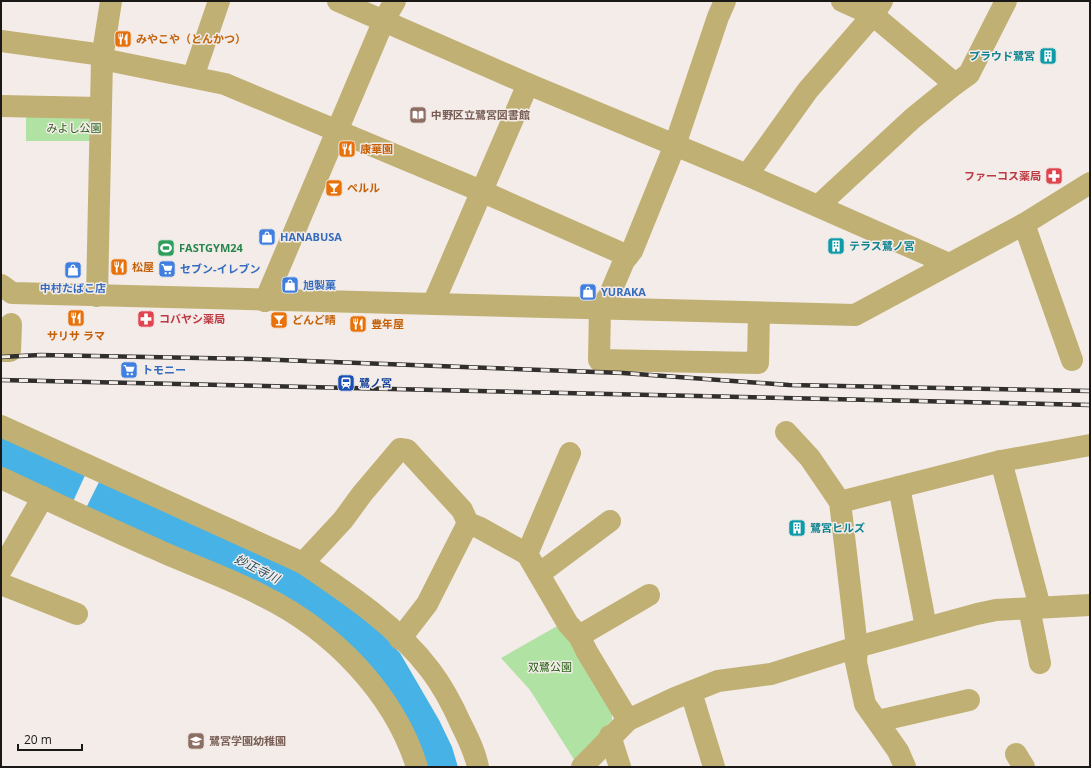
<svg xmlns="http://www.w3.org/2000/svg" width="1091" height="768" viewBox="0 0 1091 768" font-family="'Open Sans','Noto Sans JP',sans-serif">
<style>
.green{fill:#b0e2a3}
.water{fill:#46b2e5}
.pier{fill:#f3ece9}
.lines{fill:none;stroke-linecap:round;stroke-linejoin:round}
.minor{stroke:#c1b073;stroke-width:22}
.rail-casing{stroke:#312f2d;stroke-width:4.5}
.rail{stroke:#f3ece9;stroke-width:3;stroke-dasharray:9;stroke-linecap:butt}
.labels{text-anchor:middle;stroke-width:3;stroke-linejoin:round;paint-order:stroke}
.food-label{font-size:11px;font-weight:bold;fill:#c56008;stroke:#f3ece9;text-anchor:start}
.culture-label{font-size:11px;font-weight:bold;fill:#0d838f;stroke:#f3ece9;text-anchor:start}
.education-label{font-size:11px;font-weight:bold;fill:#785e54;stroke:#f3ece9;text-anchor:start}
.park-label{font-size:11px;fill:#2a6217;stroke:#f3ece9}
.health-label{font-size:11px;font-weight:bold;fill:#be3a42;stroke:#f3ece9;text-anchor:end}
.shop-label{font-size:11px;font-weight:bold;fill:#366cbe;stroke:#f3ece9;text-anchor:start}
.leisure-label{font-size:11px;font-weight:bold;fill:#27864d;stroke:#f3ece9;text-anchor:start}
.transit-label{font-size:11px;font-weight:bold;fill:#164399;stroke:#f3ece9;text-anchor:start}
.water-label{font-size:12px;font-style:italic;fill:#1f4b61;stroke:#f3ece9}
</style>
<rect width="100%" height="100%" fill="#f3ece9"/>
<g class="green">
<path d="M26,113L87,115L92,120V141H26Z"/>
<path d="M559,625L612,708V720L575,761L530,690L501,658Z"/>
</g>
<path class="water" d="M1,433L308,574L380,632L400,653L439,720L452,747L458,767H423L356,656L1,472Z"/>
<path class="pier" d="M87,471L101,478L84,512L71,506Z"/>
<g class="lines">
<g class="minor">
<path d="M338,1L528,84L747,175L949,264"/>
<path d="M725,1L718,17L675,145L632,251L624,261L609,296L600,308L599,360L758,363L759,313"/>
<path d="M1,41L103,55"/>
<path d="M102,59L225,84L481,191L628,256"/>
<path d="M193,77L219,1"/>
<path d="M955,84L969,74L1006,1"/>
<path d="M1,106L100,108"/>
<path d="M747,175L808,90L873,15L882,1"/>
<path d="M818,206L913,118L955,84L873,15L842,1"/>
<path d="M1024,224L1072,360"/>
<path d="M1,285L12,293L855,315L1024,224L1090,183"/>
<path d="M97,296L102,59L111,1"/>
<path d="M265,301L384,20L395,1"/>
<path d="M433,304L528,84"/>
<path d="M1,351H10L11,324"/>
<path d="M1,426L303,563C349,594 398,627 431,671C443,687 453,706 461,724C468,738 475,752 478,767"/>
<path d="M786,432L810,458L840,502L857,647L856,662L865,704L898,751L905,767"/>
<path d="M1001,461L1040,607"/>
<path d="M1,478C53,502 105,527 158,550C193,566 229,578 263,596C332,630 394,693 417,767"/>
<path d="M899,487L926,627"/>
<path d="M840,502L1001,461L1090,445"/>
<path d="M527,554L570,453"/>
<path d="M303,563L343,520L362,494L400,449L407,450L462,510L468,523L480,528L527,554L568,624L579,636L587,652L628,720"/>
<path d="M1,570L43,497"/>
<path d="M539,574L610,521"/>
<path d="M1,584L77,614"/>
<path d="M1029,608L1040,663"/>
<path d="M579,636L649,595"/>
<path d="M400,639L427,604L468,523"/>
<path d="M691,692L714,767"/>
<path d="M878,721L969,700"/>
<path d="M610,736L620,767"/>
<path d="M1016,754L1024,767"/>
<path d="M582,767L628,720L675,698L718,681L771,674L857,647L977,614L996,610L1090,605"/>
</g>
<defs>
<g id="rail">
<path d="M1,357L40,355L254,359L623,373L789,385L1090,391"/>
<path d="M1,380L1090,405"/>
</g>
</defs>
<use href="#rail" class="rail-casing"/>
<use href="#rail" class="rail"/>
</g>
<defs>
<symbol id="restaurant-square" viewBox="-11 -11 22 22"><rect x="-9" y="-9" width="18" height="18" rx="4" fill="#e8710a" stroke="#f3ece9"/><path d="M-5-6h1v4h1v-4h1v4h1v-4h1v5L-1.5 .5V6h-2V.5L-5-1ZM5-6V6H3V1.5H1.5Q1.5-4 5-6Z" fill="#fff"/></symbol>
<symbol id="building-square" viewBox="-11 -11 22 22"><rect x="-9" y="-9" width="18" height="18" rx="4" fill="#0f9aa8" stroke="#f3ece9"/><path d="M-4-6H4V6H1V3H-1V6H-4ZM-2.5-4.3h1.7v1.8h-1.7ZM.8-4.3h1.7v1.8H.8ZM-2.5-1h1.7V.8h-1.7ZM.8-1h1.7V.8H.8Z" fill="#fff"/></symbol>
<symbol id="library-square" viewBox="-11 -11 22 22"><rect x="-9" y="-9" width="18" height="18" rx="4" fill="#8d6e63" stroke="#f3ece9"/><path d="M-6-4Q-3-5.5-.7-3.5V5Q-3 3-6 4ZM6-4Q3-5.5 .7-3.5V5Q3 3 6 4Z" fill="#fff"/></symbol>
<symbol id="pharmacy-square" viewBox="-11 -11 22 22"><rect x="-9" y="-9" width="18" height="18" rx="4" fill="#e0444e" stroke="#f3ece9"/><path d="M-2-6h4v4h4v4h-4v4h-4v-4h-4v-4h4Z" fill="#fff"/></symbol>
<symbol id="bar-square" viewBox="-11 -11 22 22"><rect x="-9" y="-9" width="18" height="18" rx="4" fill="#e8710a" stroke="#f3ece9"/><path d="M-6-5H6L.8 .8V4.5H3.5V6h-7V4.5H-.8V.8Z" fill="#fff"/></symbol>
<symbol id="shop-square" viewBox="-11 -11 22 22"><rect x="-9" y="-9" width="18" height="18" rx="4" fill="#3f7fe0" stroke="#f3ece9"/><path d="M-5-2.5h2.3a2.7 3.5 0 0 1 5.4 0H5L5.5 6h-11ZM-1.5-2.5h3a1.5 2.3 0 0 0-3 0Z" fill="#fff"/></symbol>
<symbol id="stadium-square" viewBox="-11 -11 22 22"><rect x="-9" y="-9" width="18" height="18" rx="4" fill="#2e9e5b" stroke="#f3ece9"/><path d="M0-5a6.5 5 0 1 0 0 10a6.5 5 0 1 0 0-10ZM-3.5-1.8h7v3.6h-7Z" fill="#fff"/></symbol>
<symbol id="supermarket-square" viewBox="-11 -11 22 22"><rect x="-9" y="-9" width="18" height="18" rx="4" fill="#3f7fe0" stroke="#f3ece9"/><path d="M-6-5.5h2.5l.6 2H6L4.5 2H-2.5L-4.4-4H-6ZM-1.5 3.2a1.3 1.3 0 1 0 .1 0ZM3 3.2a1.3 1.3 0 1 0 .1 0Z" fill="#fff"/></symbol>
<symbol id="station-square" viewBox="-11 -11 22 22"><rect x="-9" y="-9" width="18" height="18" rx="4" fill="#1a4fb4" stroke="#f3ece9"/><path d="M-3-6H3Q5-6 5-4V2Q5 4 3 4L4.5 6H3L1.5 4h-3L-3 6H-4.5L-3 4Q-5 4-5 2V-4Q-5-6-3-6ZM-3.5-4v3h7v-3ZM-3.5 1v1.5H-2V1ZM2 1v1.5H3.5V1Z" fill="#fff"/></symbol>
<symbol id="school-square" viewBox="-11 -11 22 22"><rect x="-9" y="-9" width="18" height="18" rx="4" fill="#8d6e63" stroke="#f3ece9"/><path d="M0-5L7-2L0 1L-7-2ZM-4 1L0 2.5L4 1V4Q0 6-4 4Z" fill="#fff"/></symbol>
</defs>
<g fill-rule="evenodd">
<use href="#restaurant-square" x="113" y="29" width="20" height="20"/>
<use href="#building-square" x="1038" y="46" width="20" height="20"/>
<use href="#library-square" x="408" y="105" width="20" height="20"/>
<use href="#restaurant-square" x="337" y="139" width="20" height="20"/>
<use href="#pharmacy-square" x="1044" y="166" width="20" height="20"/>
<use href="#bar-square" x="324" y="178" width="20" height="20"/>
<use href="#shop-square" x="257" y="227" width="20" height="20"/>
<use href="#building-square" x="826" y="236" width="20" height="20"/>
<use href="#stadium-square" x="156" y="238" width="20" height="20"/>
<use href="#restaurant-square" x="109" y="257" width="20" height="20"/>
<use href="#supermarket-square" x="157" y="259" width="20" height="20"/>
<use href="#shop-square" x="63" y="260" width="20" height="20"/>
<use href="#shop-square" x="280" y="275" width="20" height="20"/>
<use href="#shop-square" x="578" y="282" width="20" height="20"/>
<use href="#restaurant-square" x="66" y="308" width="20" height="20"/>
<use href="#pharmacy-square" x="136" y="309" width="20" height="20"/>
<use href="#bar-square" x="269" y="310" width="20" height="20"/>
<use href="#restaurant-square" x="348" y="314" width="20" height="20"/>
<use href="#supermarket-square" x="119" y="360" width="20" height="20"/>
<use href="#station-square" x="336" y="373" width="20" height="20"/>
<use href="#building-square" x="787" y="518" width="20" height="20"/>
<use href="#school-square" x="186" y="731" width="20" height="20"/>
</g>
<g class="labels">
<g class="food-label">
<text x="136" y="43">みやこや（とんかつ）</text>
<text x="360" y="153">康華園</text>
<text x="347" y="192">ペルル</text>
<text x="132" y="271">松屋</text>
<text x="292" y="324">どんど晴</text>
<text x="371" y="328">豊年屋</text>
<text x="76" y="340" text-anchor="middle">サリサ ラマ</text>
</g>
<g class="culture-label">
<text x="1035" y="60" text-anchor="end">プラウド鷺宮</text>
<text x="849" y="250">テラス鷺ノ宮</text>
<text x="810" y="532">鷺宮ヒルズ</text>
</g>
<g class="education-label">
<text x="431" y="119">中野区立鷺宮図書館</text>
<text x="209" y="745">鷺宮学園幼稚園</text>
</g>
<g class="park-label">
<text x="74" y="132">みよし公園</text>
<text x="550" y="671">双鷺公園</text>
</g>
<g class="health-label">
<text x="1041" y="180">ファーコス薬局</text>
<text x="159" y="323" text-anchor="start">コバヤシ薬局</text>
</g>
<g class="shop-label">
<text x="280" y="241">HANABUSA</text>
<text x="180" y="273">セブン-イレブン</text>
<text x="303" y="289">旭製菓</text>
<text x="73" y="292" text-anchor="middle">中村たばこ店</text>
<text x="601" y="296">YURAKA</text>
<text x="142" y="374">トモニー</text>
</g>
<g class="leisure-label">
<text x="179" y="252">FASTGYM24</text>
</g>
<g class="transit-label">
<text x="359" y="387">鷺ノ宮</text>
</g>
<g class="water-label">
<text transform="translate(257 569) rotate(27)" y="4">妙正寺川</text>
</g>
</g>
<rect width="1091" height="768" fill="none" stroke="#1b1918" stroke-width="4"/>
<path d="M18 744v6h64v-6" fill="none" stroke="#1b1918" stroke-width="2"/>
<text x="24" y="744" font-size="12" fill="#1b1918" stroke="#f3ece9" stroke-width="3" paint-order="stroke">20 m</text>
</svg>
